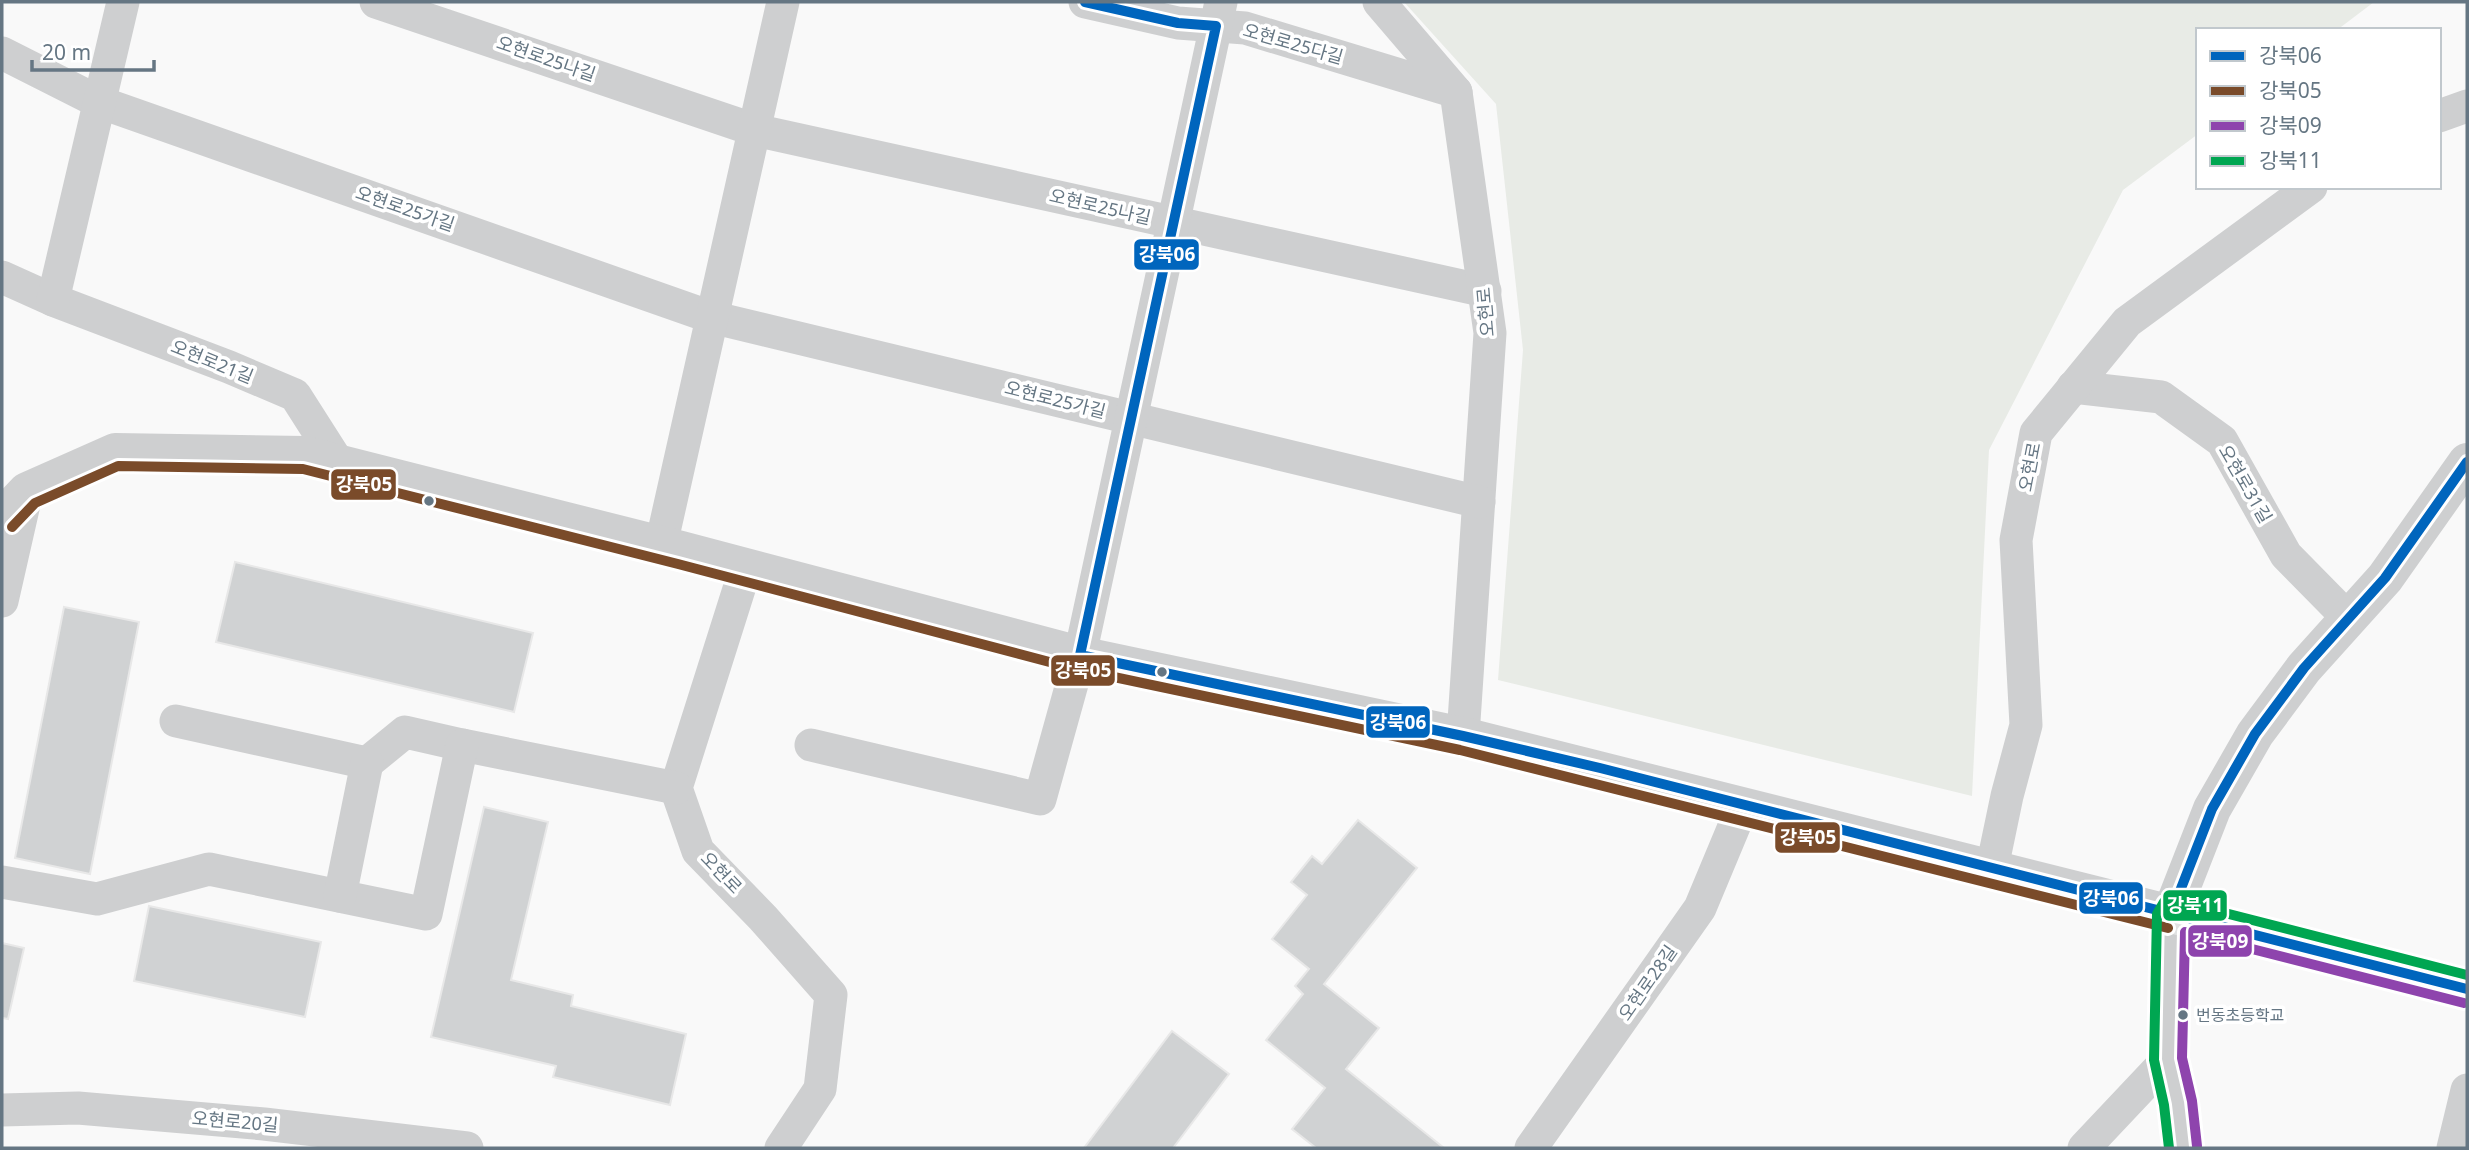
<svg xmlns="http://www.w3.org/2000/svg" width="2469" height="1150" viewBox="0 0 2469 1150" font-family="'Noto Sans','Noto Sans KR',sans-serif">
<style>
.green{fill:#e8ebe6}
.building{fill:#d0d2d3;stroke:#e8e8e8;stroke-width:2}
.lines{fill:none;stroke-linecap:round;stroke-linejoin:round}
.secondary-casing{stroke:#d5d6d7;stroke-width:42}
.minor{stroke:#cecfd0;stroke-width:33}
.tertiary{stroke:#cecfd0;stroke-width:38}
.secondary{stroke:#e1e2e2;stroke-width:38}
.bus-1-casing{stroke:#fff;stroke-width:16}
.bus-2-casing{stroke:#fff;stroke-width:16}
.bus-3-casing{stroke:#fff;stroke-width:16}
.bus-4-casing{stroke:#fff;stroke-width:16}
.bus-1{stroke:#0065bd;stroke-width:10}
.bus-2{stroke:#7a4b2a;stroke-width:10}
.bus-3{stroke:#8e44ad;stroke-width:10}
.bus-4{stroke:#00a651;stroke-width:10}
.bus-dot{fill:#657683;stroke:#fff;stroke-width:2.5}
.labels{text-anchor:middle;stroke-width:7;stroke-linejoin:round;paint-order:stroke}
.bus-label{font-size:16px;fill:#657683;stroke:#fff;text-anchor:start}
.street-label{font-size:18px;fill:#657683;stroke:#fff}
.line-badge{stroke:#fff;stroke-width:2.5}
.badge-label{font-size:19px;text-anchor:middle;font-weight:bold;fill:#fff}
</style>
<rect width="100%" height="100%" fill="#f9f9f9"/>
<path class="green" d="M1404,2H2374L2337,30H2198V134L2123,190L1989,450L1972,796L1498,680L1523,350L1496,104Z"/>
<g class="building">
<path d="M235,562L533,633L514,712L216,642Z"/>
<path d="M64,607L139,622L90,874L15,858Z"/>
<path d="M484,807L548,822L511,980L573,995L571,1006L686,1034L670,1105L553,1077L556,1066L431,1037Z"/>
<path d="M1358,820L1417,868L1324,984L1379,1028L1346,1069L1444,1148H1316L1292,1129L1325,1088L1266,1040L1303,994L1295,986L1309,969L1272,939L1307,895L1291,882L1312,856L1322,864Z"/>
<path d="M149,906L321,942L305,1017L134,981Z"/>
<path d="M2,943L24,948L8,1019L2,1018Z"/>
<path d="M1172,1031L1229,1074L1173,1148H1084Z"/>
</g>
<g class="lines">
<defs>
<path id="secondary" d="M2171,914L2467,989"/>
</defs>
<use href="#secondary" class="secondary-casing"/>
<g class="minor">
<path d="M376,2L755,130L1485,291"/>
<path d="M1085,2L1178,23L1245,28L1456,92"/>
<path d="M1379,2L1456,92L1490,333L1463,736"/>
<path d="M2,53L99,102L711,317L1479,502"/>
<path d="M2439,116L2467,106"/>
<path d="M2,277L53,300L229,367L295,395L339,464"/>
<path d="M53,300L123,2"/>
<path d="M2073,387L2161,397L2222,441L2286,555L2348,618"/>
<path d="M661,545L783,2"/>
<path d="M746,567L676,788L698,851L763,918L831,995L820,1089L781,1148"/>
<path d="M2,601L27,491"/>
<path d="M176,721L367,763L405,732L462,745L676,788"/>
<path d="M811,745L1040,799L1080,655L1221,2"/>
<path d="M1992,868L2007,796L2026,725L2016,540L2036,433L2127,322L2311,187"/>
<path d="M2,882L97,899L209,869L426,914L462,745"/>
<path d="M340,896L367,763"/>
<path d="M2,1110L78,1108L264,1124L467,1148"/>
<path d="M1531,1148L1700,908L1743,805"/>
<path d="M2084,1148L2168,1059"/>
<path d="M2453,1148L2467,1090"/>
</g>
<g class="tertiary">
<path d="M2,517L27,491L115,452L305,455L681,550L1080,655L1463,736L2171,914"/>
<path d="M2183,1148L2178,1103L2168,1059L2171,914L2212,809L2255,734L2304,668L2385,578L2467,462"/>
</g>
<use href="#secondary" class="secondary"/>
<defs>
<g id="bus-1">
<path d="M1085,2L1178,23L1216,26L1080,655L1463,736L1600,768L2467,989"/>
<path d="M2171,914L2212,809L2255,734L2304,668L2385,578L2467,462"/>
</g>
<path id="bus-2" d="M12,527L35,503L118,466L303,469L678,564L1076,669L1460,750L2168,928"/>
<path id="bus-3" d="M2197,1146L2192,1101L2182,1058L2185,932L2464,1003"/>
<path id="bus-4" d="M2169,1148L2164,1105L2154,1060L2157,914L2164,902L2174,900L2467,975"/>
</defs>
<use href="#bus-1" class="bus-1-casing"/>
<use href="#bus-2" class="bus-2-casing"/>
<use href="#bus-3" class="bus-3-casing"/>
<use href="#bus-4" class="bus-4-casing"/>
<use href="#bus-1" class="bus-1"/>
<use href="#bus-2" class="bus-2"/>
<use href="#bus-3" class="bus-3"/>
<use href="#bus-4" class="bus-4"/>
</g>
<g class="bus-dot">
<circle cx="429" cy="501" r="6"/>
<circle cx="1162" cy="672" r="6"/>
<circle cx="2183" cy="1015" r="6"/>
</g>
<g class="labels">
<g class="bus-label">
<text x="2196" y="1021">번동초등학교</text>
</g>
<g class="street-label">
<text transform="translate(1293 44) rotate(16)" y="6">오현로25다길</text>
<text transform="translate(546 59) rotate(19)" y="6">오현로25나길</text>
<text transform="translate(1100 207) rotate(13)" y="6">오현로25나길</text>
<text transform="translate(405 209) rotate(19)" y="6">오현로25가길</text>
<text transform="translate(1486 312) rotate(-95)" y="6">오현로</text>
<text transform="translate(212 362) rotate(22)" y="6">오현로21길</text>
<text transform="translate(1055 400) rotate(14)" y="6">오현로25가길</text>
<text transform="translate(2030 467) rotate(-79)" y="6">오현로</text>
<text transform="translate(2245 484) rotate(60)" y="6">오현로31길</text>
<text transform="translate(721 873) rotate(46)" y="6">오현로</text>
<text transform="translate(1648 983) rotate(-55)" y="6">오현로28길</text>
<text transform="translate(235 1122) rotate(5)" y="6">오현로20길</text>
</g>
</g>
<g class="line-badge">
<rect x="1133" y="238" width="67" height="33" rx="7" fill="#0065bd"/>
<rect x="330" y="468" width="67" height="33" rx="7" fill="#7a4b2a"/>
<rect x="1050" y="654" width="66" height="33" rx="7" fill="#7a4b2a"/>
<rect x="1365" y="705" width="66" height="34" rx="7" fill="#0065bd"/>
<rect x="1774" y="821" width="67" height="33" rx="7" fill="#7a4b2a"/>
<rect x="2078" y="881" width="66" height="34" rx="7" fill="#0065bd"/>
<rect x="2162" y="889" width="66" height="33" rx="7" fill="#00a651"/>
<rect x="2187" y="924" width="66" height="34" rx="7" fill="#8e44ad"/>
</g>
<g class="badge-label">
<text x="1167" y="261">강북06</text>
<text x="364" y="491">강북05</text>
<text x="1083" y="677">강북05</text>
<text x="1398" y="729">강북06</text>
<text x="1808" y="844">강북05</text>
<text x="2111" y="905">강북06</text>
<text x="2195" y="912">강북11</text>
<text x="2220" y="948">강북09</text>
</g>
<rect width="2469" height="1150" fill="none" stroke="#657683" stroke-width="7"/>
<rect x="2196" y="28" width="245" height="161" fill="#ffffff" stroke="#c1c8cd" stroke-width="2"/>
<rect x="2210" y="51" width="35" height="10" fill="#0065bd" stroke="#c1c8cd" stroke-width="2"/>
<text x="2259" y="63" font-size="21" fill="#657683">강북06</text>
<rect x="2210" y="86" width="35" height="10" fill="#7a4b2a" stroke="#c1c8cd" stroke-width="2"/>
<text x="2259" y="98" font-size="21" fill="#657683">강북05</text>
<rect x="2210" y="121" width="35" height="10" fill="#8e44ad" stroke="#c1c8cd" stroke-width="2"/>
<text x="2259" y="133" font-size="21" fill="#657683">강북09</text>
<rect x="2210" y="156" width="35" height="10" fill="#00a651" stroke="#c1c8cd" stroke-width="2"/>
<text x="2259" y="168" font-size="21" fill="#657683">강북11</text>
<path d="M32 60v10h122v-10" fill="none" stroke="#657683" stroke-width="3.5"/>
<text x="42" y="60" font-size="21" fill="#657683" stroke="#ffffff" stroke-width="5" paint-order="stroke">20 m</text>
</svg>
